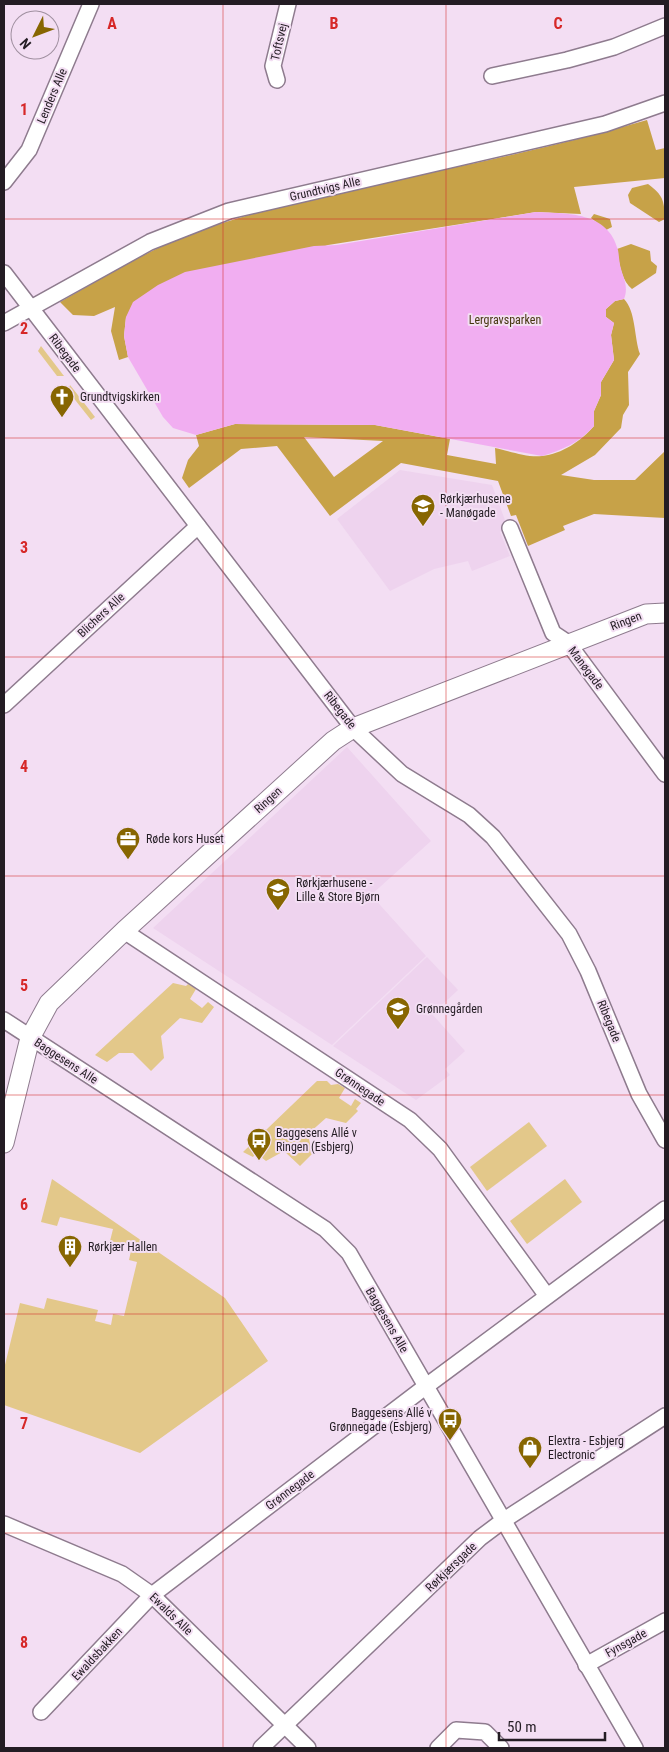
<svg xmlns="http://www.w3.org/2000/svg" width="669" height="1752" viewBox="0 0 669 1752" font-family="'Roboto Condensed',sans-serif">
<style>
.built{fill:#eed3ee}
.green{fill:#e3c88a}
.forest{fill:#c7a248;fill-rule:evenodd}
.water{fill:#f1aef1}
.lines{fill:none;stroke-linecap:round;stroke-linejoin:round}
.minor-casing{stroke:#8e7b8e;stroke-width:18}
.tertiary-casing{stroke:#8e7b8e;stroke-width:21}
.minor{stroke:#fff;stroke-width:15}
.tertiary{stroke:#fff;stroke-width:19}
.grid{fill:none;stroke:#d62828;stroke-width:1;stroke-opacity:0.55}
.labels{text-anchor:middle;stroke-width:4;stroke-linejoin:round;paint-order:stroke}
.street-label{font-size:12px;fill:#231c23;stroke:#f3def3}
.park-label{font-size:12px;fill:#463710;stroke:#f3def3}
.poi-label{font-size:12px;fill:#231c23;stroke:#f3def3;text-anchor:start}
.grid-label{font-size:16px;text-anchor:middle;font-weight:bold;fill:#d62828;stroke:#f3def3;stroke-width:4;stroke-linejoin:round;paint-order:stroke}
</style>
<rect width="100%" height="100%" fill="#f3def3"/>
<g class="built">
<path d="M400,470L492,485L506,523L500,532L510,556L472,571L468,561L434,569L390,591L337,519Z"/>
<path d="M347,747L431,841L371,895L426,956L332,1045L153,928Z"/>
<path d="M427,957L458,990L432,1014L465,1051L445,1069L450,1075L416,1100L333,1046Z"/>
</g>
<g class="green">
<path d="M41,346L64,376H57L38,351Z"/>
<path d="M70,385L95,417L91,420L68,391Z"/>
<path d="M173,983L186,986L188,984L196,989L190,999L202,1008L208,1002L214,1007L202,1023L180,1018L161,1036L164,1058L151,1071L133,1053H119L107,1062L95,1055Z"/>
<path d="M317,1081H327L331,1085L338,1084L345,1088L339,1098L351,1106L355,1099L361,1103L356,1109L358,1111L346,1123L326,1118L308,1134L312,1154L300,1166L284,1151L266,1161L256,1153L253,1157L243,1152Z"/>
<path d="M529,1122L547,1146L487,1191L470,1167Z"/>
<path d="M52,1179L225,1298L268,1361L140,1453L4,1405V1369L20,1303L44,1309L47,1298L98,1310L95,1321L111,1325L113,1314L124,1316L137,1262L129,1260L132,1246L110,1241L113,1229L60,1217L57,1226L41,1222Z"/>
<path d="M565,1179L582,1202L527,1244L510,1221Z"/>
</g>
<g class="forest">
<path d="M647,120L656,150L665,148V178L574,187L581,214L536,212L328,245L126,317L124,336L128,357L119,360L111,331L115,307L94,316L73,315L60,302C103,278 145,251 191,234C253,211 317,197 381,183C470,164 560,146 647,120Z"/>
<path d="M648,184C663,195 664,200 665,219L659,222L630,203L628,195L632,188Z"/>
<path d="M594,214L610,219L612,227L606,230L591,218Z"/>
<path d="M631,244L650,251L651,261L657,266L656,273L632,289C621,280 619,262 617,249Z"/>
<path d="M624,299C636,311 634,338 640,354L628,372L629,405L623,415L621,428L595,455L561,475L594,480H635L665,451V518L594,514L563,526L565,530L528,546L516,515L511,516L498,481L401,463L330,516L277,446L241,449L189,488L182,478L188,460L199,446L196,435L235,424L375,425L450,439L447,455L496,464L495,448C509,451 528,458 542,456C562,454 581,441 594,426V411L601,395V382L614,360L611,335L614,323L606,317V309L615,301ZM304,437L383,441L334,477Z"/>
</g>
<path class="water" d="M536,212C567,214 608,211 618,250C619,255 619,260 620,265C623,278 629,286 624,299L615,301L606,309V317L614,323L611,335L614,360L601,382V395L594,411V426C579,443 562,450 542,456L375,425L235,424L196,435L173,428L163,417L128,357L124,336L126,317L133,302L158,285L185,272L314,246L337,245Z"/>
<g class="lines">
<defs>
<g id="minor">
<path d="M492,76L567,60L614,47L665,26"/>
<path d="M277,80L273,66L288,4"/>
<path d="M4,182L29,150L91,4"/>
<path d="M4,273L353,728L402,774L469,815L493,837L569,934L588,971L639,1094L665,1140"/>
<path d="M4,323L150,242L229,211L605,124L665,103"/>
<path d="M510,528L553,633L568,643L665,774"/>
<path d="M4,705L198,526"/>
<path d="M124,931L410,1120L440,1149L547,1296"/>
<path d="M4,1020L325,1229L349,1253L635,1748"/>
<path d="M4,1524L122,1574L152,1595L308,1748"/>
<path d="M586,1665L665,1621"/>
<path d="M41,1712L152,1595L425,1387L665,1209"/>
<path d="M261,1748L480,1538L504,1520L665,1416"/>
<path d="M438,1748L456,1730L485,1732L501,1748"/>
</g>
<path id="tertiary" d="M4,1143L30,1038L49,1003L124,931L333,741L353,728L646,614L665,613"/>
</defs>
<use href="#minor" class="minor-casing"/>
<use href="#tertiary" class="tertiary-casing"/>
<use href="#minor" class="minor"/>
<use href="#tertiary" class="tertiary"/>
</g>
<path class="grid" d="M223,4V1748M446,4V1748M4,219H665M4,438H665M4,657H665M4,876H665M4,1095H665M4,1314H665M4,1533H665"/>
<defs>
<symbol id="church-pin" viewBox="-11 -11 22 30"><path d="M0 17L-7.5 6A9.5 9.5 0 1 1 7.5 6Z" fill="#876601" stroke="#f3def3"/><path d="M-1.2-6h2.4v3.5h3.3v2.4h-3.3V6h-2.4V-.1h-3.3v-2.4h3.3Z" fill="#fff"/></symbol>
<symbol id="school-pin" viewBox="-11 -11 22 30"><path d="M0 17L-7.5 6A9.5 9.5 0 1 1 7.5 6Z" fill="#876601" stroke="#f3def3"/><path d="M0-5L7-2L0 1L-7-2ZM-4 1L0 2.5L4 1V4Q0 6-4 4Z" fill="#fff"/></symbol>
<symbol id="office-pin" viewBox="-11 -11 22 30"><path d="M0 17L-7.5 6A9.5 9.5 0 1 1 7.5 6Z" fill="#876601" stroke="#f3def3"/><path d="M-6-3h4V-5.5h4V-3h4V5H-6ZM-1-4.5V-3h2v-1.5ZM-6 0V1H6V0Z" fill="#fff"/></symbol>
<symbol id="bus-pin" viewBox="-11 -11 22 30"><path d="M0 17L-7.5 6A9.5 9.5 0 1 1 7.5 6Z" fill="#876601" stroke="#f3def3"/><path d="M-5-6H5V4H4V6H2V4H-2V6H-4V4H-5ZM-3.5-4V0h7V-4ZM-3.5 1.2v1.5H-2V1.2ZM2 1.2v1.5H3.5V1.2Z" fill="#fff"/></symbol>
<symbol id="building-pin" viewBox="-11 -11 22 30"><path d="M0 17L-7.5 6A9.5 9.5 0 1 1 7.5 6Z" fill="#876601" stroke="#f3def3"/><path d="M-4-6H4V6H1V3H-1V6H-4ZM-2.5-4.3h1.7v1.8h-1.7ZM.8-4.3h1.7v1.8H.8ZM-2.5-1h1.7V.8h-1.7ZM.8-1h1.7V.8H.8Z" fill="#fff"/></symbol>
<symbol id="shop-pin" viewBox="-11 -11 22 30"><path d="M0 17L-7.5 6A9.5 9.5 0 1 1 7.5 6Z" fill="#876601" stroke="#f3def3"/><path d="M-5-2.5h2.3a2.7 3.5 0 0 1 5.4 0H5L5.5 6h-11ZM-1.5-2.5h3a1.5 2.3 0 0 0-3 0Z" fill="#fff"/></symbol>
</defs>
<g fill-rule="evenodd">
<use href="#church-pin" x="48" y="383" width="28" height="38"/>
<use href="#school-pin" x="409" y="492" width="28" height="38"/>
<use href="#office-pin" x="114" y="825" width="28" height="38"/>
<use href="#school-pin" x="264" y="876" width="28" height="38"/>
<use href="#school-pin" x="384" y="995" width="28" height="38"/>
<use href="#bus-pin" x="245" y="1126" width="28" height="38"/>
<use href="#building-pin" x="56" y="1233" width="28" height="38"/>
<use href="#bus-pin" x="436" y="1406" width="28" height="38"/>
<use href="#shop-pin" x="516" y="1434" width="28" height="38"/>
</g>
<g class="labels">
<g class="street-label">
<text transform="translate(279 42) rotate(-77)" y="4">Toftsvej</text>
<text transform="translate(52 96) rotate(-67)" y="4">Lenders Alle</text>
<text transform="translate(325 189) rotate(-13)" y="4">Grundtvigs Alle</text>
<text transform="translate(65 353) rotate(53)" y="4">Ribegade</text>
<text transform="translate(101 615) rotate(-43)" y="4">Blichers Alle</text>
<text transform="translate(626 621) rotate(-21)" y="4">Ringen</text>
<text transform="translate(586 668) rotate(53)" y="4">Manøgade</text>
<text transform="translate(340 710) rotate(52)" y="4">Ribegade</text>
<text transform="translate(268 800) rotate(-42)" y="4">Ringen</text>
<text transform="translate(609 1021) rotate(68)" y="4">Ribegade</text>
<text transform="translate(66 1061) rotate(33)" y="4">Baggesens Alle</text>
<text transform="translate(360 1087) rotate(34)" y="4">Grønnegade</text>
<text transform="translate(387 1320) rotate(60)" y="4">Baggesens Alle</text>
<text transform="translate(290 1490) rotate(-37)" y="4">Grønnegade</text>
<text transform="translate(451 1567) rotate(-44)" y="4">Rørkjærsgade</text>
<text transform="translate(171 1614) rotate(44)" y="4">Ewalds Alle</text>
<text transform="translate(626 1643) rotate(-29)" y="4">Fynsgade</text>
<text transform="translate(97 1654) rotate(-47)" y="4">Ewaldsbakken</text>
</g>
<g class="park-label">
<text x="505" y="324">Lergravsparken</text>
</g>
<g class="poi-label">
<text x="80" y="401">Grundtvigskirken</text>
<text x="440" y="503">Rørkjærhusene<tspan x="440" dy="14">- Manøgade</tspan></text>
<text x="146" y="843">Røde kors Huset</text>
<text x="296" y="887">Rørkjærhusene -<tspan x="296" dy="14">Lille &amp; Store Bjørn</tspan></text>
<text x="416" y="1013">Grønnegården</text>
<text x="276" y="1137">Baggesens Allé v<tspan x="276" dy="14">Ringen (Esbjerg)</tspan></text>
<text x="88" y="1251">Rørkjær Hallen</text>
<text x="432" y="1417" text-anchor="end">Baggesens Allé v<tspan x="432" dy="14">Grønnegade (Esbjerg)</tspan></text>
<text x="548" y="1445">Elextra - Esbjerg<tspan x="548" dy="14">Electronic</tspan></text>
</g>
</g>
<g class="grid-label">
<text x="112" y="29">A</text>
<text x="334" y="29">B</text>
<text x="558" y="29">C</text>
<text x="24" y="115">1</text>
<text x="24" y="334">2</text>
<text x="24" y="553">3</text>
<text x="24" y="772">4</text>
<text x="24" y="991">5</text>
<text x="24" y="1210">6</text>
<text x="24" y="1429">7</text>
<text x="24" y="1648">8</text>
</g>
<rect width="669" height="1752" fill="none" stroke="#231c23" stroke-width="10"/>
<g transform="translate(35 35) rotate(228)"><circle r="24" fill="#f3def3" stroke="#a090a0"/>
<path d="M0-4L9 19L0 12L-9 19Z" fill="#876601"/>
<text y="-8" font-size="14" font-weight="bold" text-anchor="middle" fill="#231c23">N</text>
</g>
<path d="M499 1732v8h106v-8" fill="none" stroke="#231c23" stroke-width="2.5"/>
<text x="507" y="1732" font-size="15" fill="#231c23" stroke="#f3def3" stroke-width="4" paint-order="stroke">50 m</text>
</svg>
